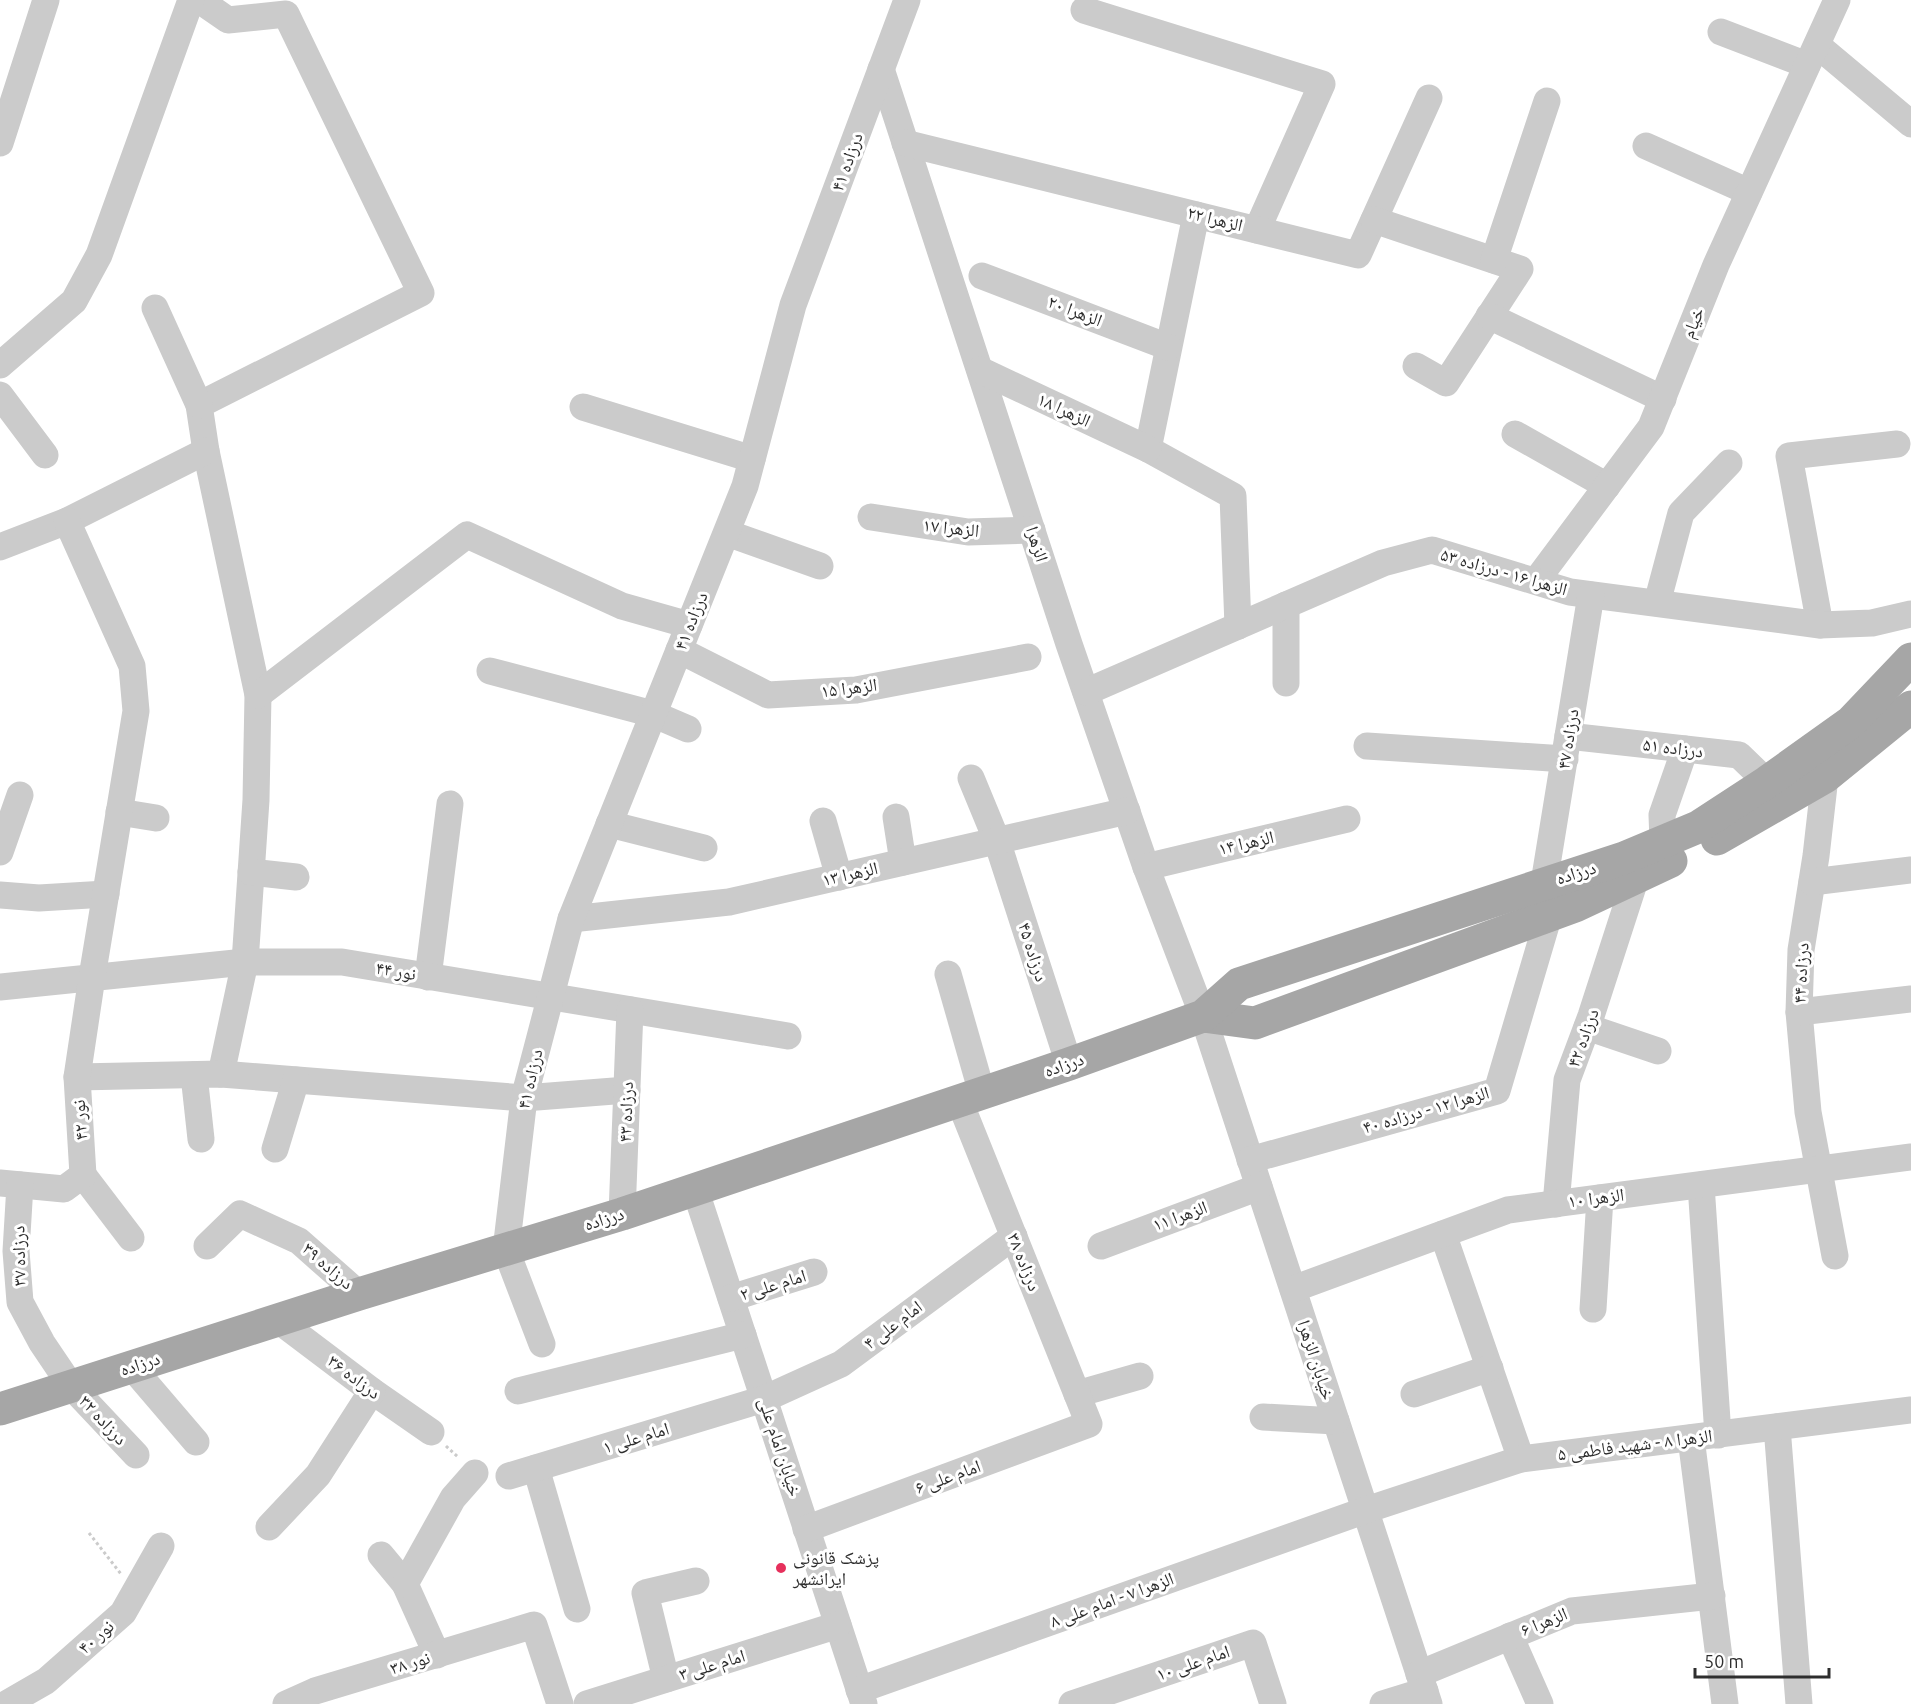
<svg xmlns="http://www.w3.org/2000/svg" width="1911" height="1704" viewBox="0 0 1911 1704" font-family="Ubuntu,'Noto Naskh Arabic',sans-serif">
<style>
.lines{fill:none;stroke-linecap:round;stroke-linejoin:round}
.path{stroke:#cbcbcb;stroke-width:3;stroke-dasharray:3 3;stroke-linecap:butt}
.minor{stroke:#cbcbcb;stroke-width:27}
.major{stroke:#a6a6a6;stroke-width:33}
.poi-dot{fill:#e6305c;stroke:#fff;stroke-width:2}
.labels{text-anchor:middle;stroke-width:6;stroke-linejoin:round;paint-order:stroke}
.street-label{font-size:18px;fill:#2e2e2e;stroke:#fff}
.poi-label{font-size:18px;fill:#2e2e2e;stroke:#fff;text-anchor:start}
</style>
<rect width="100%" height="100%" fill="#fff"/>
<g class="lines">
<g class="path">
<path d="M446,1446L458,1457"/>
<path d="M89,1533L121,1574"/>
</g>
<g class="minor">
<path d="M199,0L228,20L286,14L421,293L199,405L206,451L258,695L256,800L245,962L221,1074"/>
<path d="M1084,10L1322,84L1257,230"/>
<path d="M1721,32L1807,65"/>
<path d="M1817,45L1911,124"/>
<path d="M881,69L1069,644L1146,867L1203,1016L1429,1704"/>
<path d="M0,143L46,0"/>
<path d="M905,143L1358,255L1429,98"/>
<path d="M1646,146L1749,192"/>
<path d="M1196,215L1148,449L1233,496L1238,626"/>
<path d="M1374,220L1520,269L1446,383L1416,366"/>
<path d="M1494,260L1547,101"/>
<path d="M982,276L1168,347"/>
<path d="M155,308L199,405"/>
<path d="M1489,316L1663,399"/>
<path d="M0,365L74,301L99,255L191,0"/>
<path d="M980,370L1148,449"/>
<path d="M0,395L45,455"/>
<path d="M583,407L752,459"/>
<path d="M1515,434L1607,486"/>
<path d="M871,517L968,532L1032,530"/>
<path d="M727,533L820,566"/>
<path d="M0,547L67,521L206,451"/>
<path d="M1536,581L1651,427L1716,265L1837,0"/>
<path d="M1657,603L1681,513L1729,463"/>
<path d="M1820,625L1789,456L1897,444"/>
<path d="M679,650L768,695L856,690L1028,657"/>
<path d="M490,671L653,714L688,729"/>
<path d="M1286,683V605"/>
<path d="M1086,692L1383,563L1432,550L1570,592L1820,625L1872,623L1911,614"/>
<path d="M258,695L467,535L622,606L689,625"/>
<path d="M1568,736L1739,755L1767,782"/>
<path d="M1367,746L1565,759"/>
<path d="M1825,777L1816,856L1801,950L1799,1012L1808,1112L1835,1256"/>
<path d="M971,778L997,841L1069,1064"/>
<path d="M119,812L156,818"/>
<path d="M896,817L903,862"/>
<path d="M823,821L839,877"/>
<path d="M609,824L704,848"/>
<path d="M1663,842L1662,815L1685,749"/>
<path d="M0,852L20,795"/>
<path d="M1146,867L1347,819"/>
<path d="M251,872L296,877"/>
<path d="M1812,882L1911,870"/>
<path d="M0,895L39,898L106,894"/>
<path d="M571,919L729,902L1127,811"/>
<path d="M948,974L982,1093"/>
<path d="M428,977L450,804"/>
<path d="M0,987L245,962H342L788,1036"/>
<path d="M1799,1012L1911,999"/>
<path d="M1587,1027L1658,1051"/>
<path d="M194,1075L201,1139"/>
<path d="M77,1077L221,1074L524,1098L627,1090"/>
<path d="M275,1149L296,1080"/>
<path d="M1250,1160L1497,1091L1549,915L1544,883L1591,595"/>
<path d="M83,1175L131,1238"/>
<path d="M0,1183L64,1189L83,1175L77,1077L92,977L136,711L132,666L67,521"/>
<path d="M20,1185L16,1251L20,1302L42,1343L71,1386L136,1455"/>
<path d="M1701,1185L1718,1435"/>
<path d="M695,1189L864,1704"/>
<path d="M1556,1204L1567,1080L1591,1016L1636,877"/>
<path d="M622,1214L630,1010"/>
<path d="M1443,1234L1521,1459"/>
<path d="M207,1246L240,1214L299,1241L359,1294"/>
<path d="M1101,1246L1259,1187"/>
<path d="M1293,1289L1508,1210L1911,1157"/>
<path d="M731,1298L814,1272"/>
<path d="M1593,1309L1600,1198"/>
<path d="M278,1320L372,1391L431,1432"/>
<path d="M542,1344L506,1250L524,1098L571,919L745,486L793,305L907,0"/>
<path d="M131,1366L196,1442"/>
<path d="M518,1391L743,1335"/>
<path d="M1077,1394L1140,1376"/>
<path d="M1414,1394L1490,1368"/>
<path d="M1263,1417L1336,1421"/>
<path d="M1777,1427L1799,1704"/>
<path d="M1691,1438L1725,1704"/>
<path d="M536,1468L577,1609"/>
<path d="M509,1476L764,1399L841,1364L1014,1236"/>
<path d="M269,1527L318,1475L372,1391"/>
<path d="M806,1529L1089,1424L959,1100"/>
<path d="M381,1555L405,1584L437,1655"/>
<path d="M405,1584L453,1498L475,1473"/>
<path d="M1510,1636L1540,1704"/>
<path d="M1419,1674L1572,1611L1712,1596"/>
<path d="M666,1679L645,1593L696,1581"/>
<path d="M859,1690L1366,1510L1521,1459L1911,1410"/>
<path d="M6,1704L46,1681L123,1613L161,1546"/>
<path d="M286,1704L315,1691L534,1625L560,1704"/>
<path d="M587,1704L838,1625"/>
<path d="M1072,1704L1253,1643L1273,1704"/>
<path d="M1383,1704L1425,1691"/>
</g>
<g class="major">
<path d="M1717,839L1825,777L1911,707"/>
<path d="M1203,1016L1255,1023L1575,906L1671,861"/>
<path d="M0,1409L359,1294L622,1214L1069,1064L1203,1016L1239,984L1624,858L1698,827L1767,782L1851,722L1911,659"/>
</g>
</g>
<circle class="poi-dot" cx="781" cy="1568" r="6"/>
<g class="labels">
<g class="street-label">
<text transform="translate(847 162) rotate(-70)" y="6">درزاده ۴۱</text>
<text transform="translate(1215 219) rotate(14)" y="6">الزهرا ۲۲</text>
<text transform="translate(1075 311) rotate(21)" y="6">الزهرا ۲۰</text>
<text transform="translate(1693 323) rotate(-68)" y="6">خیام</text>
<text transform="translate(1064 410) rotate(25)" y="6">الزهرا ۱۸</text>
<text transform="translate(951 528) rotate(6)" y="6">الزهرا ۱۷</text>
<text transform="translate(1037 544) rotate(72)" y="6">الزهرا</text>
<text transform="translate(1504 572) rotate(16)" y="6">الزهرا ۱۶ - درزاده ۵۳</text>
<text transform="translate(691 621) rotate(-68)" y="6">درزاده ۴۱</text>
<text transform="translate(849 688) rotate(-7)" y="6">الزهرا ۱۵</text>
<text transform="translate(1568 739) rotate(-81)" y="6">درزاده ۴۷</text>
<text transform="translate(1673 748) rotate(7)" y="6">درزاده ۵۱</text>
<text transform="translate(1246 843) rotate(-13)" y="6">الزهرا ۱۴</text>
<text transform="translate(1576 873) rotate(-17)" y="6">درزاده</text>
<text transform="translate(850 874) rotate(-13)" y="6">الزهرا ۱۳</text>
<text transform="translate(1033 952) rotate(72)" y="6">درزاده ۴۵</text>
<text transform="translate(396 971) rotate(10)" y="6">نور ۴۴</text>
<text transform="translate(1801 973) rotate(-87)" y="6">درزاده ۴۴</text>
<text transform="translate(1583 1038) rotate(-70)" y="6">درزاده ۴۲</text>
<text transform="translate(1064 1065) rotate(-19)" y="6">درزاده</text>
<text transform="translate(530 1079) rotate(-77)" y="6">درزاده ۴۱</text>
<text transform="translate(1426 1110) rotate(-16)" y="6">الزهرا ۱۲ - درزاده ۴۰</text>
<text transform="translate(626 1112) rotate(-88)" y="6">درزاده ۴۳</text>
<text transform="translate(80 1120) rotate(-94)" y="6">نور ۴۲</text>
<text transform="translate(1596 1198) rotate(-7)" y="6">الزهرا ۱۰</text>
<text transform="translate(1180 1216) rotate(-20)" y="6">الزهرا ۱۱</text>
<text transform="translate(604 1219) rotate(-17)" y="6">درزاده</text>
<text transform="translate(19 1256) rotate(-91)" y="6">درزاده ۳۷</text>
<text transform="translate(1024 1262) rotate(68)" y="6">درزاده ۳۸</text>
<text transform="translate(328 1266) rotate(41)" y="6">درزاده ۳۹</text>
<text transform="translate(773 1285) rotate(-17)" y="6">امام علی ۲</text>
<text transform="translate(893 1325) rotate(-37)" y="6">امام علی ۴</text>
<text transform="translate(1316 1360) rotate(72)" y="6">خیابان الزهرا</text>
<text transform="translate(140 1364) rotate(-18)" y="6">درزاده</text>
<text transform="translate(354 1377) rotate(37)" y="6">درزاده ۳۶</text>
<text transform="translate(103 1420) rotate(47)" y="6">درزاده ۳۲</text>
<text transform="translate(636 1438) rotate(-17)" y="6">امام علی ۱</text>
<text transform="translate(1635 1445) rotate(-7)" y="6">الزهرا ۸ - شهید فاطمی ۵</text>
<text transform="translate(780 1447) rotate(72)" y="6">خیابان امام علی</text>
<text transform="translate(948 1477) rotate(-20)" y="6">امام علی ۶</text>
<text transform="translate(1112 1600) rotate(-20)" y="6">الزهرا ۷ - امام علی ۸</text>
<text transform="translate(1544 1622) rotate(-22)" y="6">الزهرا ۶</text>
<text transform="translate(96 1637) rotate(-42)" y="6">نور ۴۰</text>
<text transform="translate(410 1663) rotate(-17)" y="6">نور ۳۸</text>
<text transform="translate(1193 1663) rotate(-19)" y="6">امام علی ۱۰</text>
<text transform="translate(712 1665) rotate(-17)" y="6">امام علی ۳</text>
</g>
<g class="poi-label">
<text x="793" y="1564">پزشک قانونی<tspan x="793" dy="21">ایرانشهر</tspan></text>
</g>
</g>
<path d="M1695 1668v9h134v-9" fill="none" stroke="#2e2e2e" stroke-width="3"/>
<text x="1704" y="1668" font-size="18" fill="#2e2e2e" stroke="#ffffff" stroke-width="4.5" paint-order="stroke">50 m</text>
</svg>
